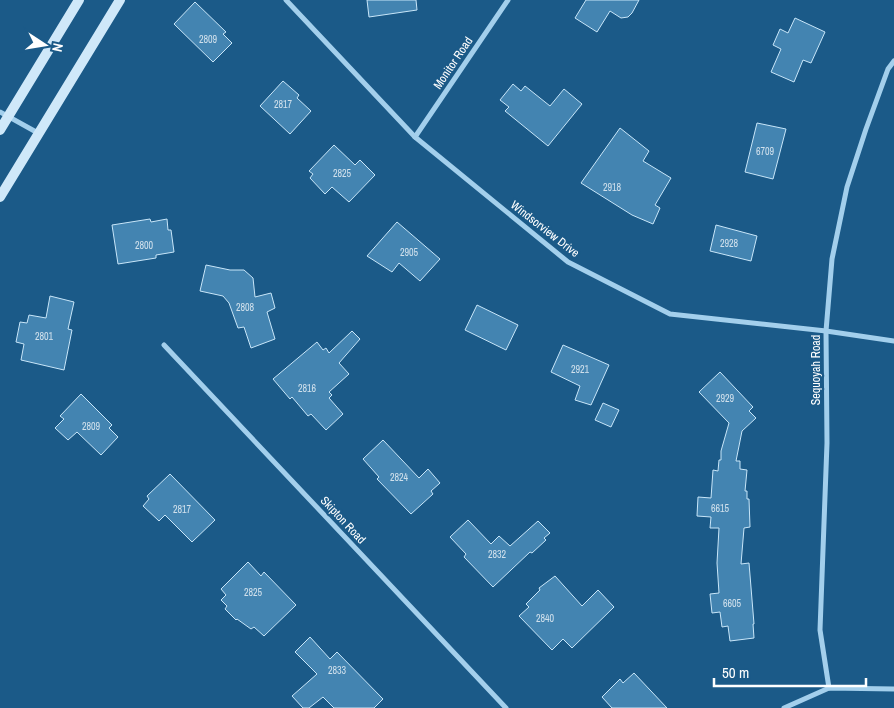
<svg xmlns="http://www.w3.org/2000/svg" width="894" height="708" viewBox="0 0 894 708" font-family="'Archivo Narrow',sans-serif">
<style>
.building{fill:#4384b1;stroke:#c8e6f9}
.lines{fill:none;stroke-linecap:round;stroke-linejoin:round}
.minor{stroke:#a3cfec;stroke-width:5}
.secondary{stroke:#cfe8f9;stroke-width:10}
.labels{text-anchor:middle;stroke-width:4.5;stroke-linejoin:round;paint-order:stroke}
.number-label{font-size:10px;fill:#d0e0ec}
.street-label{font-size:12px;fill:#fff;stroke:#1b5a88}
</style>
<rect width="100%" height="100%" fill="#1b5a88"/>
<g class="building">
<path d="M367,0H416L417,10L369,17Z"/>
<path d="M586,0H639L632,13L628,17L621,18L610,11L597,32L575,18Z"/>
<path d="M195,2L226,32L223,34L232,43L213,62L174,24Z"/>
<path d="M795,18L825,32L811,63L803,60L794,82L771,72L781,49L773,45L780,29L788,33Z"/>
<path d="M283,81L299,95L297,98L311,111L290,134L260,106Z"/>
<path d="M513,84L521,91L525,86L550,106L564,89L582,104L548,146L505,111L509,107L500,100Z"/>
<path d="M757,123L786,129L773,179L745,172Z"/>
<path d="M620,128L649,151L643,161L671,178L655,205L660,208L653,224L632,215L581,183Z"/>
<path d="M334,145L355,165L360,160L375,175L349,202L332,187L325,194L310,178L313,174L309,171Z"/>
<path d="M150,219L151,222L167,219L168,230H171L174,252L156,255V258L118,264L112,225Z"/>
<path d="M397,222L440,259L420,281L399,263L392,272L367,256Z"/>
<path d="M716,225L757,236L751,261L710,251Z"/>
<path d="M206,265L230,270H244L253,278L255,297L271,293L275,308L267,312L275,339L251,348L244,327L238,328L229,303L223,296L200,291Z"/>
<path d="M50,296L74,302L68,329L72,330L64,370L21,360L24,344L16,342L20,322L27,323L29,315L46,318Z"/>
<path d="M477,305L518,325L506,350L465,330Z"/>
<path d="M352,331L360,339L339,363L349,374L329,392L332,395L329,398L343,414L326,430L311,414L308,416L292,397L290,399L273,379L317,342L323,350L326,348L329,353Z"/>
<path d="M563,345L609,365L591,405L575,400L580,386L551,372Z"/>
<path d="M720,372L753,407L749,411L756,418L742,431L736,461H740V469L747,470L745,491H747V499H749L750,527L744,528L741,564L749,563L754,624H753L754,638L730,641L728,626L722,627L720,612L712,613L710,594L719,593L717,563L719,528H710L711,517L697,516L698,497L711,498L713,470L718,471L719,460H721V451L729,423L699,392Z"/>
<path d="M81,394L112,425L109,428L118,437L101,455L77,432L68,440L55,428L64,419L60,416Z"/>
<path d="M603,403L619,410L611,427L595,420Z"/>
<path d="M383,440L419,478L428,469L440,483L431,491L433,494L411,514L377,479L379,477L363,459Z"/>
<path d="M170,474L215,520L192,542L165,515L159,521L143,506L149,499L147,496Z"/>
<path d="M468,520L491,544L499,536L510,546L538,521L550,533L544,538L546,540L532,553L530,552L493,587L464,557L466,554L450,537Z"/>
<path d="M248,562L261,576L264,572L296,605L264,636L254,627L251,629L237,619L236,620L225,609L227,606L221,600L226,595L221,589Z"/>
<path d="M555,576L582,606L598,590L614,607L572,648L563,639L552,650L519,616L529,607L526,604L540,590L539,588Z"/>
<path d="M310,637L330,659L337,652L383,699L374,708H334L323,697L309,708H303L292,696L317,674L295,652Z"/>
<path d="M634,673L667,708H612L602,697L620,679L623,683Z"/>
</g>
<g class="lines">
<g class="minor">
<path d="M286,0L415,137L568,262L670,314L826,331L894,341"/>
<path d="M0,112L38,133"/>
<path d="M415,137L508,0"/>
<path d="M164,345L506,708"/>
<path d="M829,688L820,630L827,443L826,331L832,259L847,187L866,129L888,69L894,61"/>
<path d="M784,708L829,688L894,689"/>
</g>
<g class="secondary">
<path d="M0,130L79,0"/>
<path d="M0,197L120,0"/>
</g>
</g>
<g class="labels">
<g class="number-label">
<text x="208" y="43">2809</text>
<text x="283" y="108">2817</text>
<text x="765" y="155">6709</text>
<text x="342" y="177">2825</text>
<text x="612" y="191">2918</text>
<text x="729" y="247">2928</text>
<text x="144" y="249">2800</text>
<text x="409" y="256">2905</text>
<text x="245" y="311">2808</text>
<text x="44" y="340">2801</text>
<text x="580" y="373">2921</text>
<text x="307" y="392">2816</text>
<text x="725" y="402">2929</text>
<text x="91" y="430">2809</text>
<text x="399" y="481">2824</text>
<text x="720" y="512">6615</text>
<text x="182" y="513">2817</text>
<text x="497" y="558">2832</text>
<text x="253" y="596">2825</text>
<text x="732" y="607">6605</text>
<text x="545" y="622">2840</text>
<text x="337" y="674">2833</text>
</g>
<g class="street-label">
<text transform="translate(453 63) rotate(-56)" y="4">Monitor Road</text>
<text transform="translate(545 229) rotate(38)" y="4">Windsorview Drive</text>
<text transform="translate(816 370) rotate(-90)" y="4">Sequoyah Road</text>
<text transform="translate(343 520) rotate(47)" y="4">Skipton Road</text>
</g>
</g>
<g transform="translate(45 45) rotate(102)" stroke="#1b5a88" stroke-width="4" paint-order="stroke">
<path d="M0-4L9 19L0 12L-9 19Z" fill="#ffffff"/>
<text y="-8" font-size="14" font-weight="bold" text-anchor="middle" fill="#ffffff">N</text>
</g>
<path d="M714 678v8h152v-8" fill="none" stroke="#ffffff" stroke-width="2.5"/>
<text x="722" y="678" font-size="15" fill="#ffffff" stroke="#1b5a88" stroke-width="4" paint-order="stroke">50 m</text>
</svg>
